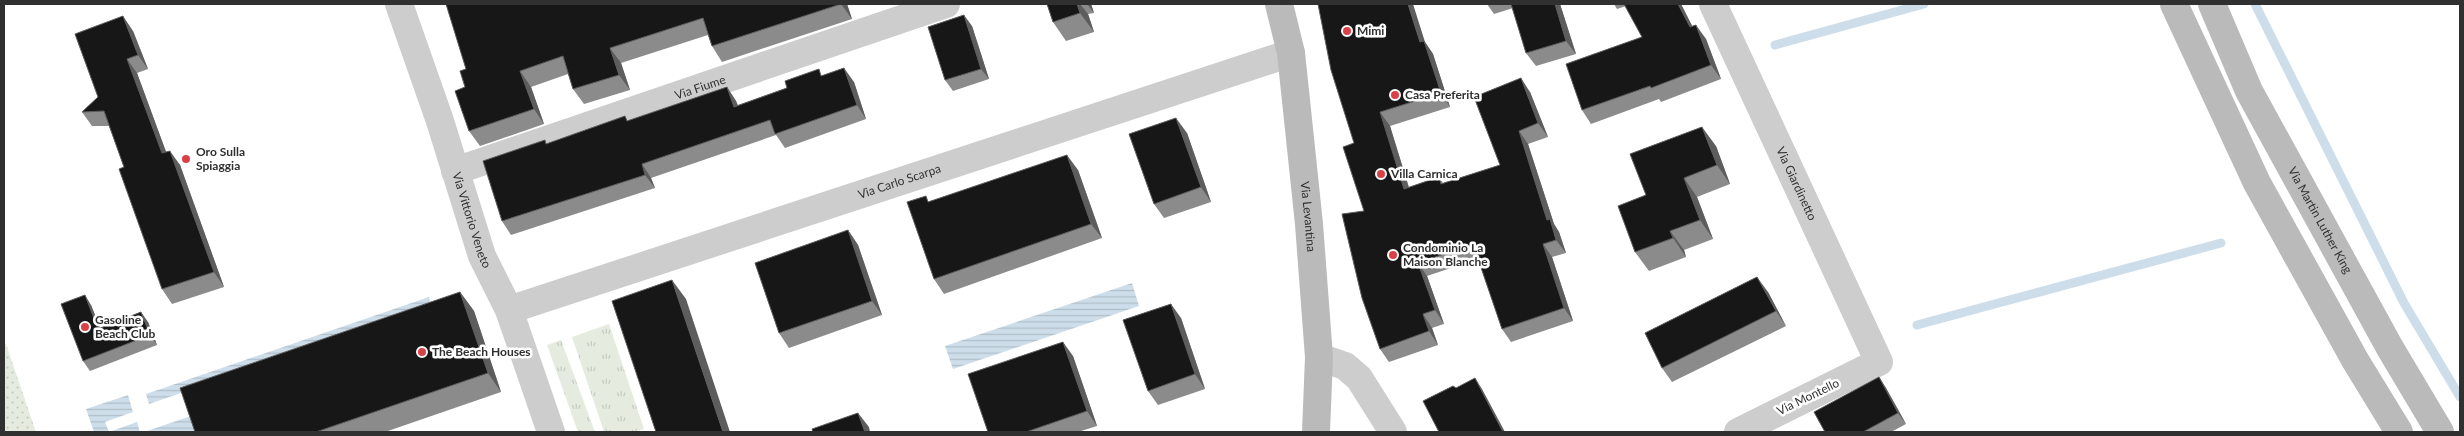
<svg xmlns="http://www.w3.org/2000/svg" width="2464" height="436" viewBox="0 0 2464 436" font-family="Lato,sans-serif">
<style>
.grass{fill:url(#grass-tufts)}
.park{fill:url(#park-dots)}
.water{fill:url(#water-rules)}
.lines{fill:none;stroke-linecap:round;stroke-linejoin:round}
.stream{stroke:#cddeea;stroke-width:9}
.street{stroke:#cdcdcd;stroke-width:28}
.secondary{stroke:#bababa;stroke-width:28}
.wall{fill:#8b8b8b}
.shaded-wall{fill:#5d5d5d}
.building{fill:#171717;stroke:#5d5d5d}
.poi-dot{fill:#d84147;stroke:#fff;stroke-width:2}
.labels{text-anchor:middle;stroke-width:5;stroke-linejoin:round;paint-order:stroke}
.poi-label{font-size:12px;font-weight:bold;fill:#303030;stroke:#fff;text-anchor:start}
.street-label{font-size:12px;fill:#303030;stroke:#fff}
</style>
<defs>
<pattern id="grass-tufts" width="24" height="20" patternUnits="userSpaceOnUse" patternTransform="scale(1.25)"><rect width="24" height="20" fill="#e5ecdf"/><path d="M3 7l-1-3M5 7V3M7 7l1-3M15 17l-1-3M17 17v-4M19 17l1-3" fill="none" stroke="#c5cbc0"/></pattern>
<pattern id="park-dots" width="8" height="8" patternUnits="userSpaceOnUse" patternTransform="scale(1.25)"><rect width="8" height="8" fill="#e5ecdf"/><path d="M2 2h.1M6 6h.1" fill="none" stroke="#c5cbc0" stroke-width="1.8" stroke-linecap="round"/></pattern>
<pattern id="water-rules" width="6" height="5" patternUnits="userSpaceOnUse" patternTransform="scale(1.25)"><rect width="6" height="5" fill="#cddeea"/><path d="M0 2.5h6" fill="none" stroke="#b0bfc9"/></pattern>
</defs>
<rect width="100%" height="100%" fill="#fff"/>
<g class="grass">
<path d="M609,324L644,429L634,432H604L572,337Z"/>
<path d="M561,340L595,432H578L547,345Z"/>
</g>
<path class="park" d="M6,344L36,432H4V345Z"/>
<g class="water">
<path d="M1132,283L1139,306L953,369L945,346Z"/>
<path d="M429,297L432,307L149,404L146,394Z"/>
<path d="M128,395L133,412L105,422L109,432L137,422L140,432H94L86,409Z"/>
<path d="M191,416L200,432H144Z"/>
</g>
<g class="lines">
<g class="stream">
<path d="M2255,4L2404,303L2460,397"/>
<path d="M1775,45L1924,4"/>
<path d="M1917,325L2221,243"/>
</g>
<g class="street">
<path id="s1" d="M399,4L440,121L482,256L509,310L551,432"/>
<path id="s2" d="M1713,4L1879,362L1738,432"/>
<path id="s3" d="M455,171L946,4"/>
<path id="s4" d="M509,310L1291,53"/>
<path d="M1319,357L1345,366L1359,378L1393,432"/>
</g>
<g class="secondary">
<path id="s5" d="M1279,4L1291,53L1309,224L1319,357L1316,432"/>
<path d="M2174,4L2257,183L2355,360L2399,432"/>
<path id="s6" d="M2212,4L2249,91L2390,348L2440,432"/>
</g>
</g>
<g class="wall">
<path d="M446,4H847L852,19L722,62L712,46L708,35L621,63L630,90L584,104L573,89L568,74L531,87L544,124L480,146L469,131L465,87L466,69Z"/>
<path d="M1047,4H1091L1094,13L1088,14L1094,32L1066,41L1053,22Z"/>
<path d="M1487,4H1560L1576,54L1536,66L1526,53L1513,8L1494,14Z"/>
<path d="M1614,4H1681L1692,27L1706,39L1721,79L1661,102L1659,99L1591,124L1582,110L1642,37L1626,6L1617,9Z"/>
<path d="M972,26L989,79L953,91L945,80Z"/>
<path d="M133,31L148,69L137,73L166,152L180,165L224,287L172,304L162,289L124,167L109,126H92L82,112L98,97Z"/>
<path d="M1425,42L1433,54L1450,107L1390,126L1409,187L1439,177L1443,183L1500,165L1530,92L1548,137L1528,144L1554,224L1559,232L1566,253L1552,257L1573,321L1511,342L1502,329L1478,259L1427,276L1444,324L1432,328L1438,345L1389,362L1380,349L1364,211L1354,143Z"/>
<path d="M823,75L854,82L866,119L785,148L776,135L651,178L655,188L511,235L502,221L547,144L628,121L727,87L736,101L738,105Z"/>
<path d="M1187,133L1211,202L1164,218L1154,204Z"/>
<path d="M1716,146L1730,184L1697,197L1713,239L1684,250L1686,257L1649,271L1635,252L1646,195Z"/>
<path d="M1078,170L1102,238L944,294L934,279L930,201Z"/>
<path d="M848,230L858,245L882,315L789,348L779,333Z"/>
<path d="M460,292L474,311L501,392L385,432H195Z"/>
<path d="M1768,292L1786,326L1672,382L1662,368Z"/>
<path d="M91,305L100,328L148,322L157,345L90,371L83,361Z"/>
<path d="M1181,318L1205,389L1158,405L1148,391Z"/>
<path d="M1073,356L1097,426L1078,432H988Z"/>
<path d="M1879,377L1886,388L1906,424L1891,432H1825Z"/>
</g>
<g class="shaded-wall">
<path d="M841,4H847L852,19Z"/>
<path d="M1077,4H1080L1088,14L1094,32L1080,13Z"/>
<path d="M1087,4H1091L1094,13Z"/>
<path d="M1408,4H1413L1425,42L1433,54L1450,107L1441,93L1420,42Z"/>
<path d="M1555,4H1560L1576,54L1566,41Z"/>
<path d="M1678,4H1681L1700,41L1690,27Z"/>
<path d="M964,15L972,26L989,79L981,69Z"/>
<path d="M123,16L133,31L148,69L138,55Z"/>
<path d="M1696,25L1706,39L1721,79L1711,65Z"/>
<path d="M610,48L621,63L630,90L619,75Z"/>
<path d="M127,59L137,73L172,168L162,153Z"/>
<path d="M844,68L854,82L866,119L857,105Z"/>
<path d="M520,71L531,87L544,124L534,109Z"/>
<path d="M1521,78L1530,92L1548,137L1538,123Z"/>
<path d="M727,87L736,101L743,121L734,107Z"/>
<path d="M1380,112L1390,126L1413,202L1404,189Z"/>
<path d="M1176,118L1187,133L1211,202L1201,187Z"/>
<path d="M1702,127L1716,146L1730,184L1717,165Z"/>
<path d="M1519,131L1528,144L1554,224L1559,232L1566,253L1556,240L1547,220Z"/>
<path d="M170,151L180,165L224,287L214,272Z"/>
<path d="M1067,155L1078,170L1102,238L1091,224Z"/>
<path d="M642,164L651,178L655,188L645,175Z"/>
<path d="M1684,178L1697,197L1713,239L1700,220Z"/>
<path d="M848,230L858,245L882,315L872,301Z"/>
<path d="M1670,231L1684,250L1686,257L1673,238Z"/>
<path d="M1543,244L1552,257L1573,321L1564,308Z"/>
<path d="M1418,263L1427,276L1444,324L1435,310Z"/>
<path d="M1757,277L1768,292L1786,326L1776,311Z"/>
<path d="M672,280L686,299L730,432H723Z"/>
<path d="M460,292L474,311L501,392L488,373Z"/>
<path d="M85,295L91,305L104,338L98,329Z"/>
<path d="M1171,304L1181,318L1205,389L1195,374Z"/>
<path d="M141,312L148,322L157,345L150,335Z"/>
<path d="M1423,314L1432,328L1438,345L1429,331Z"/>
<path d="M1063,342L1073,356L1097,426L1087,411Z"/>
<path d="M1879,377L1886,388L1906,424L1898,413Z"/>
<path d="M1475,378L1482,389L1505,432H1503Z"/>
<path d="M858,413L869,427L870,432H865Z"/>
</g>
<g class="building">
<path d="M446,4H841L712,46L703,18L610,48L619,75L573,89L563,56L520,71L534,109L469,131L455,91L465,87L460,71L466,69Z"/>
<path d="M1047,4H1077L1080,13L1053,22Z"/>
<path d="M1318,4H1408L1420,42L1424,41L1441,93L1380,112L1404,189L1439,177L1441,184L1500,165L1474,97L1521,78L1538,123L1519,131L1547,220L1550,219L1556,240L1543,244L1564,308L1502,329L1473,244L1418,263L1435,310L1423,314L1429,331L1380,349L1362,298L1342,214L1364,211L1343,147L1354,143L1331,70Z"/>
<path d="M1511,4H1555L1566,41L1526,53Z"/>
<path d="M1624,4H1678L1690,27L1696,25L1711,65L1651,88L1650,86L1582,110L1566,64L1642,37Z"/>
<path d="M964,15L981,69L945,80L928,27Z"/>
<path d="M123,16L138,55L127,59L162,153L170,151L214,272L162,289L119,169L124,167L104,111L82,112L98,97L75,34Z"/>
<path d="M844,68L857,105L775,134L770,120L642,164L645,175L502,221L483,161L545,140L546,144L625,116L627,121L727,87L734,107L787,88L785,81L819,69L821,76Z"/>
<path d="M1176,118L1201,187L1154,204L1129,134Z"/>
<path d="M1702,127L1717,165L1684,178L1700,220L1670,231L1673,238L1635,252L1618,206L1646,195L1630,154Z"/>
<path d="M1067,155L1091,224L934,279L907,202L926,196L928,202Z"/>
<path d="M848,230L872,301L779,333L755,263Z"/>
<path d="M1757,277L1776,311L1662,368L1645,333Z"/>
<path d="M672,280L723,432H656L612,301Z"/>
<path d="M460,292L488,373L316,432H195L180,388Z"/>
<path d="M85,295L98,329L141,312L150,335L83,361L61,304Z"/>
<path d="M1171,304L1195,374L1148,391L1123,320Z"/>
<path d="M1063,342L1087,411L1026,432H988L968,374Z"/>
<path d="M1879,377L1898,413L1863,432H1825L1814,412Z"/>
<path d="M1475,378L1503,432H1439L1423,401L1453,386L1456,388Z"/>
<path d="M858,413L865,432H813L812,429Z"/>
</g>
<g class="poi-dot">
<circle cx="1347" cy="31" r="5"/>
<circle cx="1395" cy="95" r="5"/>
<circle cx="186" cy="159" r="5"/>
<circle cx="1381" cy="174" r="5"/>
<circle cx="1393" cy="255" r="5"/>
<circle cx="85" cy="327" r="5"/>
<circle cx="422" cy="352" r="5"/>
</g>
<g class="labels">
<g class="poi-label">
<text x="1357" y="35">Mimi</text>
<text x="1405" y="99">Casa Preferita</text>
<text x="196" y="156">Oro Sulla<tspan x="196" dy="14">Spiaggia</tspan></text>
<text x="1391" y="178">Villa Carnica</text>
<text x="1403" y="252">Condominio La<tspan x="1403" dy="14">Maison Blanche</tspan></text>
<text x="95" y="324">Gasoline<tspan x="95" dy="14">Beach Club</tspan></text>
<text x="432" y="356">The Beach Houses</text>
</g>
<g class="street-label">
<text dy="4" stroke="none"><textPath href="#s3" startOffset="259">Via Fiume</textPath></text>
<text dy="4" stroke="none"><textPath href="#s4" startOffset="411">Via Carlo Scarpa</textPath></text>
<text dy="4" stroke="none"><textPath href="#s2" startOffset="198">Via Giardinetto</textPath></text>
<text dy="4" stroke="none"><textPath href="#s5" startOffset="215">Via Levantina</textPath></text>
<text dy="4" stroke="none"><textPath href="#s1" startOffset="228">Via Vittorio Veneto</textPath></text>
<text dy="4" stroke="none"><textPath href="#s6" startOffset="242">Via Martin Luther King</textPath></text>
<text transform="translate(1808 397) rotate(-26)" y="4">Via Montello</text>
</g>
</g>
<rect width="2464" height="436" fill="none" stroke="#303030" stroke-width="10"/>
</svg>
